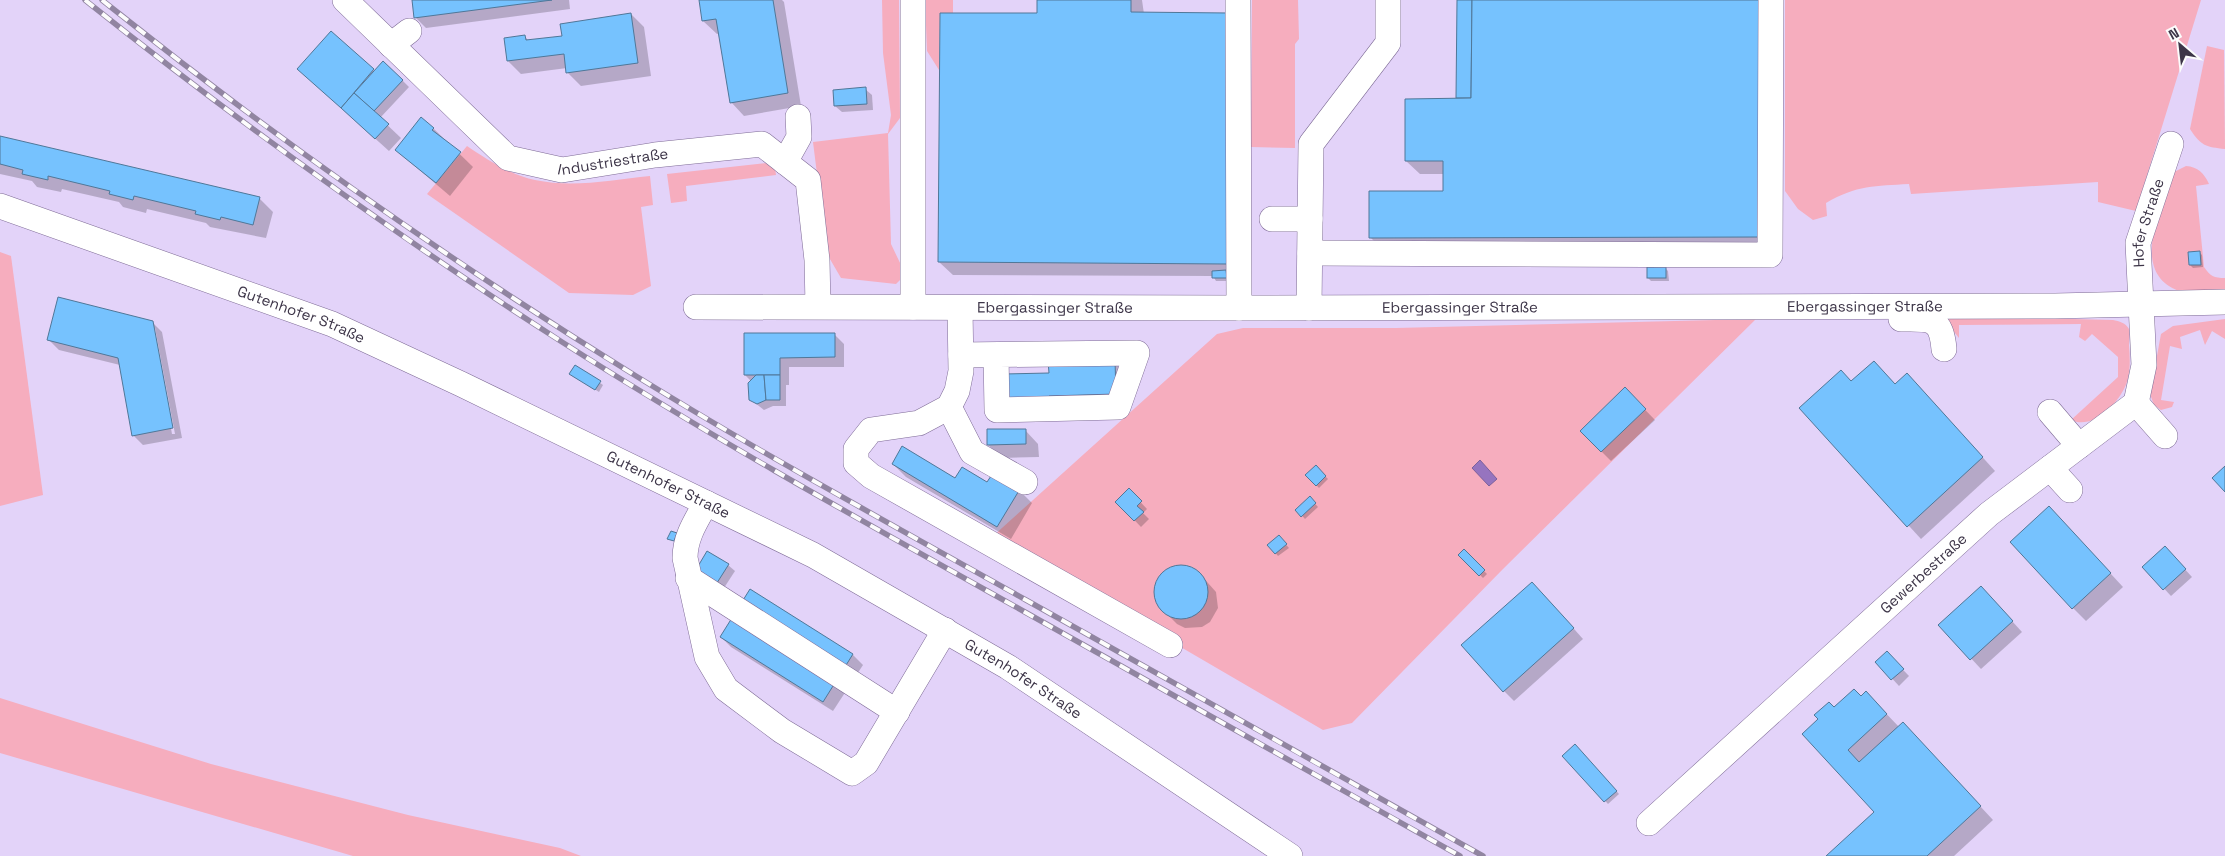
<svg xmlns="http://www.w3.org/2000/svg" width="2225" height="856" viewBox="0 0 2225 856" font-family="'Space Grotesk',sans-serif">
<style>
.green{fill:#f6adbe}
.water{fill:#9674bf;stroke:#7b619b}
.shadow{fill:#0003;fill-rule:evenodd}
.building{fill:#76c2fe;stroke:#507798}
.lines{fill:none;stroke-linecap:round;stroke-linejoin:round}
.minor-casing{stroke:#7e6b96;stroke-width:26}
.minor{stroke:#fff;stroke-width:25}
.rail-casing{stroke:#9185a1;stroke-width:5.5}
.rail{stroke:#fcfcfc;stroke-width:4;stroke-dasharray:11;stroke-linecap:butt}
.labels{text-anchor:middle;stroke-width:4.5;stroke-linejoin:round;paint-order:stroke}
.street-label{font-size:15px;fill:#3d3548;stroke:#fcfcfc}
</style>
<rect width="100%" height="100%" fill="#e3d3f9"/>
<g class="green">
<path d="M882,0H899L900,118L888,134L891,244L901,265L900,280L896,284L841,278L827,254L813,142L888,133L891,115L883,53Z"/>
<path d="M925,0H953V13H940L939,70L927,51Z"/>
<path d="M1252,0H1298L1299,39L1295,44V148L1251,147Z"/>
<path d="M1785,0H2201L2136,211L2098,202V182L1911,194L1909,184C1875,186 1857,185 1826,203L1827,216L1813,220L1798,209L1785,191Z"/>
<path d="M2207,46L2224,50L2225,149C2206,147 2201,146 2190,129Z"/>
<path d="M467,146C486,159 513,176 535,180C573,188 612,180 650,176L653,205L641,207L651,286L633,295L569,293L427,194Z"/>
<path d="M767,163L775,168L776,175L686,186L687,201L671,203L667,174Z"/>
<path d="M2186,166C2198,167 2204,173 2209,184L2196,186L2204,267C2210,276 2214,278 2225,278V291C2213,291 2189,295 2179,291C2128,272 2162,207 2174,172Z"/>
<path d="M0,252L11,256L43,495L0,506Z"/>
<path d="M1950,316L2113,320C2119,321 2126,323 2129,329C2130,333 2129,341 2129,345C2130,359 2131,374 2125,387C2116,406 2092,430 2071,420L2118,377V357L2092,334L2085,341L2079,337L2081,324L1959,325V338L1947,323Z"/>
<path d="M1756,319L1503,569L1352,723L1323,730L992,537L1217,334L1243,328H1396Z"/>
<path d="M2225,319V339L2212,331L2205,345L2200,330L2180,337L2182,349L2170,346L2161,400L2174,402L2172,407L2161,410L2154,405L2150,394L2161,334L2173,326Z"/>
<path d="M0,698L211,764L408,815L560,848L581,856H353L0,753Z"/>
</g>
<path class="water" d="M1480,460L1497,479L1489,486L1472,468Z"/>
<g class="shadow">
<path d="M413,0H569L570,9L426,28L416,18Z"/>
<path d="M702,0H782L784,2L801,106L744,116L731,102L720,33L717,34L703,21Z"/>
<path d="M1038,0H1142L1144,14H1228L1229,281H1216L1213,276L953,275L939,262L1038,15Z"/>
<path d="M1432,0H1772V249L1384,251L1370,237L1444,192V174H1420L1406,161L1457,100L1458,0Z"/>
<path d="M631,14L644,27L651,76L581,86L567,72V68L521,74L508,61L525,37L529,41L563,37L575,22Z"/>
<path d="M331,32L375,72L402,80L409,87L380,118L401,138L389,151L309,79Z"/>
<path d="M865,89L872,95L873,110L842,112L835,106Z"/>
<path d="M433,128L473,167L450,196L396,150Z"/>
<path d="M0,137L259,198L273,212L266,238L210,227L206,223L147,209L146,213L123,207L119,202L62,189L61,192L37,187L32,181L0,174Z"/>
<path d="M2199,252L2202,255L2203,267L2193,268L2190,265Z"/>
<path d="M1665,268L1668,271L1669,281H1651L1648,278Z"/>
<path d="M152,322L162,332L182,438L143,445L133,435L120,365L59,350L49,340ZM153,328H155L175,434H172Z"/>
<path d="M745,334H834L844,344V367H789V385H786V406H773L764,410L750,399L751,381L745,375Z"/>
<path d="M1118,364V397L1051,398L1000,385L1050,374Z"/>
<path d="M576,366L603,385L599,392L574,376Z"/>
<path d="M1852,382L1920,388L1995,471L1921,539L1801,408Z"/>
<path d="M1625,389L1655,420L1611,461L1581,431Z"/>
<path d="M1025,430L1038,444L1039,457L1002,458L988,445Z"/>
<path d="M893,464L956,479L1019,490L1032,503L1011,539L906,477Z"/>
<path d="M1316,467L1328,479L1319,488L1307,475Z"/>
<path d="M1129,490L1147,509L1143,513L1149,519L1141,527L1117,502Z"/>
<path d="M1310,498L1318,507L1305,519L1297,510Z"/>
<path d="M2062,521L2123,587L2086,621L2073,608Z"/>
<path d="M1282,540L1289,548L1278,556L1269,545Z"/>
<path d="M1464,551L1487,574L1483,578L1460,555Z"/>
<path d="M2171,554L2192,577L2171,596L2144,567Z"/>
<path d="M728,565L735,571L722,591L702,579Z"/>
<path d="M1178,566L1186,567L1200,574L1216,592L1218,608L1210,622L1202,627L1185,628L1177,624L1160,607L1156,599V590L1163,574Z"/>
<path d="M750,591L853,655L863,665L833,711L731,647L721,637Z"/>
<path d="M1542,593L1583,639L1514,701L1504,691Z"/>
<path d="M1991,598L2022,632L1981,669L1940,625Z"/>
<path d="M1887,653L1909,676L1899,686L1877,662Z"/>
<path d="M1861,698L1879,706L1899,727L1916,737L1993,820L1954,856H1828L1876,812L1804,734L1834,709Z"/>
<path d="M1575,746L1619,794L1608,804L1564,756Z"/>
</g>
<g class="building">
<path d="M412,0H552L414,18Z"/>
<path d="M699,0H773L788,93L730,103L716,19L702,21Z"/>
<path d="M1037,0H1131V12L1228,13L1227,264L938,262L940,13H1037Z"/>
<path d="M1457,0H1472L1471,98H1456Z"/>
<path d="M1472,0H1759V237L1369,238V191H1443V161H1405V99L1471,98Z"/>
<path d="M631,13L638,63L566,73L564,54L507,61L504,38L525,35L526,40L562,36L560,24Z"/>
<path d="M331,31L374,69L341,108L297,69Z"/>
<path d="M383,61L403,80L374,111L354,93Z"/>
<path d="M866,87L867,104L834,106L833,90Z"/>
<path d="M354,93L389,124L375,139L341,108Z"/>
<path d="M421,117L434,128L432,130L461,152L436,183L395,150Z"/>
<path d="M0,136L260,197L253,225L221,217L220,220L195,214L196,211L134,196L133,200L109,194L110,191L48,176V180L22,174L23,170L0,164Z"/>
<path d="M2200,251L2201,265H2189L2188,252Z"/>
<rect x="1647" y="267" width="19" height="11"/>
<path d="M1226,270L1227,278H1212V271Z"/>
<path d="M58,297L153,321L173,428L132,436L118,358L47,340Z"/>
<path d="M744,333H835V357L780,358V375H744Z"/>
<path d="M1115,360L1116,394L1049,396V400L1008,401L1004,374L1049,373L1048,361Z"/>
<path d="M1874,361L1895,384L1907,373L1983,457L1907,527L1799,408L1841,370L1851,381Z"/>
<path d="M575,365L601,381L595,390L569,374Z"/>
<path d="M756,375H764L766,400L757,404L749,400L748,383Z"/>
<path d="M764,375H780V400H766Z"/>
<path d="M1625,387L1646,409L1601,452L1580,431Z"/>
<path d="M987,429H1026V444L987,445Z"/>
<path d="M902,446L955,478L962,467L987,482L993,473L1020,489L997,527L892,464Z"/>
<path d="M1316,465L1326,476L1316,486L1305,475Z"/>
<path d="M2225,466V492L2212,478Z"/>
<path d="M1129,488L1142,501L1137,506L1144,512L1134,521L1115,502Z"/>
<path d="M1310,496L1316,503L1301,517L1295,510Z"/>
<path d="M2049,506L2111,573L2072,609L2010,542Z"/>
<path d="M671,531L677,533L674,541L667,539Z"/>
<path d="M1279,535L1287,544L1275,554L1267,545Z"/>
<path d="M2165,546L2186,569L2163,590L2142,567Z"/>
<path d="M1464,549L1485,570L1479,576L1458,555Z"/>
<path d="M707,551L729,564L715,586L694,573Z"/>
<circle cx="1181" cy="592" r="27"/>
<path d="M1532,582L1574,628L1503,692L1461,645Z"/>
<path d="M1981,586L2013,621L1970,660L1938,625Z"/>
<path d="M750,589L853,654L823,702L720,637Z"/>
<path d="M1887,651L1904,669L1891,680L1875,662Z"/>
<path d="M1854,689L1861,696L1866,691L1887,714L1848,750L1859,762L1903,722L1981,806L1927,856H1826L1874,812L1802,734L1818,719L1814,715L1829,702L1834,707Z"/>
<path d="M1575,744L1617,791L1604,802L1562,756Z"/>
</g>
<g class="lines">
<defs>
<g id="minor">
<path id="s1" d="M345,0L508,158L562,170L655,155L762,144L808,180L817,260L818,306"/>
<path d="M913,0V307"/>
<path d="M1238,0L1239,308"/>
<path d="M391,45L409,31"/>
<path d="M785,162L799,137L798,117"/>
<path id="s2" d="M0,206L332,324L461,384L813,555L1008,667L1290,856"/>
<path d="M1272,219H1310"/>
<path d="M1310,253L1770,255L1771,0"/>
<path id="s3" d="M696,307L1239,308L2055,306L2225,302"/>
<path d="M960,308L961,371L957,391L949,407L919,423L871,430L856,449V463L871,476L1170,645"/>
<path d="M1309,308L1311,144L1388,43V0"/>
<path d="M1901,319C1930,319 1941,316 1944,349"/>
<path d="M961,355L1137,353L1118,407L997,410L996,355"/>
<path d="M2136,403L2165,436"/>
<path d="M949,407L972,452L1025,482"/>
<path d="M2050,412L2079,446"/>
<path d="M2050,468L2070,490"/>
<path d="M706,503C696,521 685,537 685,558L707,657L726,689L782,731L852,773L866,763L945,630"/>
<path d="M688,578L897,712"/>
<path id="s4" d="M1649,823L1989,514L2136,403L2144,365L2138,243L2171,144"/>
</g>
</defs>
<use href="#minor" class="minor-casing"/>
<use href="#minor" class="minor"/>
<defs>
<g id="rail">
<path d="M85,0C238,122 397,236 562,342C701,431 846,512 991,593C1147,681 1304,768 1460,856"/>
<path d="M102,0C272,136 451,262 636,376C764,455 896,527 1026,600C1178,685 1330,771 1483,856"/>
</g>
</defs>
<use href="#rail" class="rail-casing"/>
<use href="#rail" class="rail"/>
</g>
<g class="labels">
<g class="street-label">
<text dy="5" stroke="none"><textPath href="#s1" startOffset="334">Industriestraße</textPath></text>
<text dy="5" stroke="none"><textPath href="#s4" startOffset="826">Hofer Straße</textPath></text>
<text dy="5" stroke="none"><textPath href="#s3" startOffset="1169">Ebergassinger Straße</textPath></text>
<text dy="5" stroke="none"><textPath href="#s3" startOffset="764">Ebergassinger Straße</textPath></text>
<text dy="5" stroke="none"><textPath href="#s3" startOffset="359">Ebergassinger Straße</textPath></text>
<text dy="5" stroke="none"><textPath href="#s2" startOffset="320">Gutenhofer Straße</textPath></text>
<text dy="5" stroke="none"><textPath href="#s2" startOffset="725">Gutenhofer Straße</textPath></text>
<text dy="5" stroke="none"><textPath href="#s4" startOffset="371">Gewerbestraße</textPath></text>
<text dy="5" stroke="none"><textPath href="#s2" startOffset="1130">Gutenhofer Straße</textPath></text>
</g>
</g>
<g transform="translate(2180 45) rotate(332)" stroke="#fcfcfc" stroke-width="4" paint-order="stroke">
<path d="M0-4L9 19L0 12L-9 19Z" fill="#3d3548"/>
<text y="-8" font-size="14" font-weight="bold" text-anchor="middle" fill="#3d3548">N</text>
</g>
</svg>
